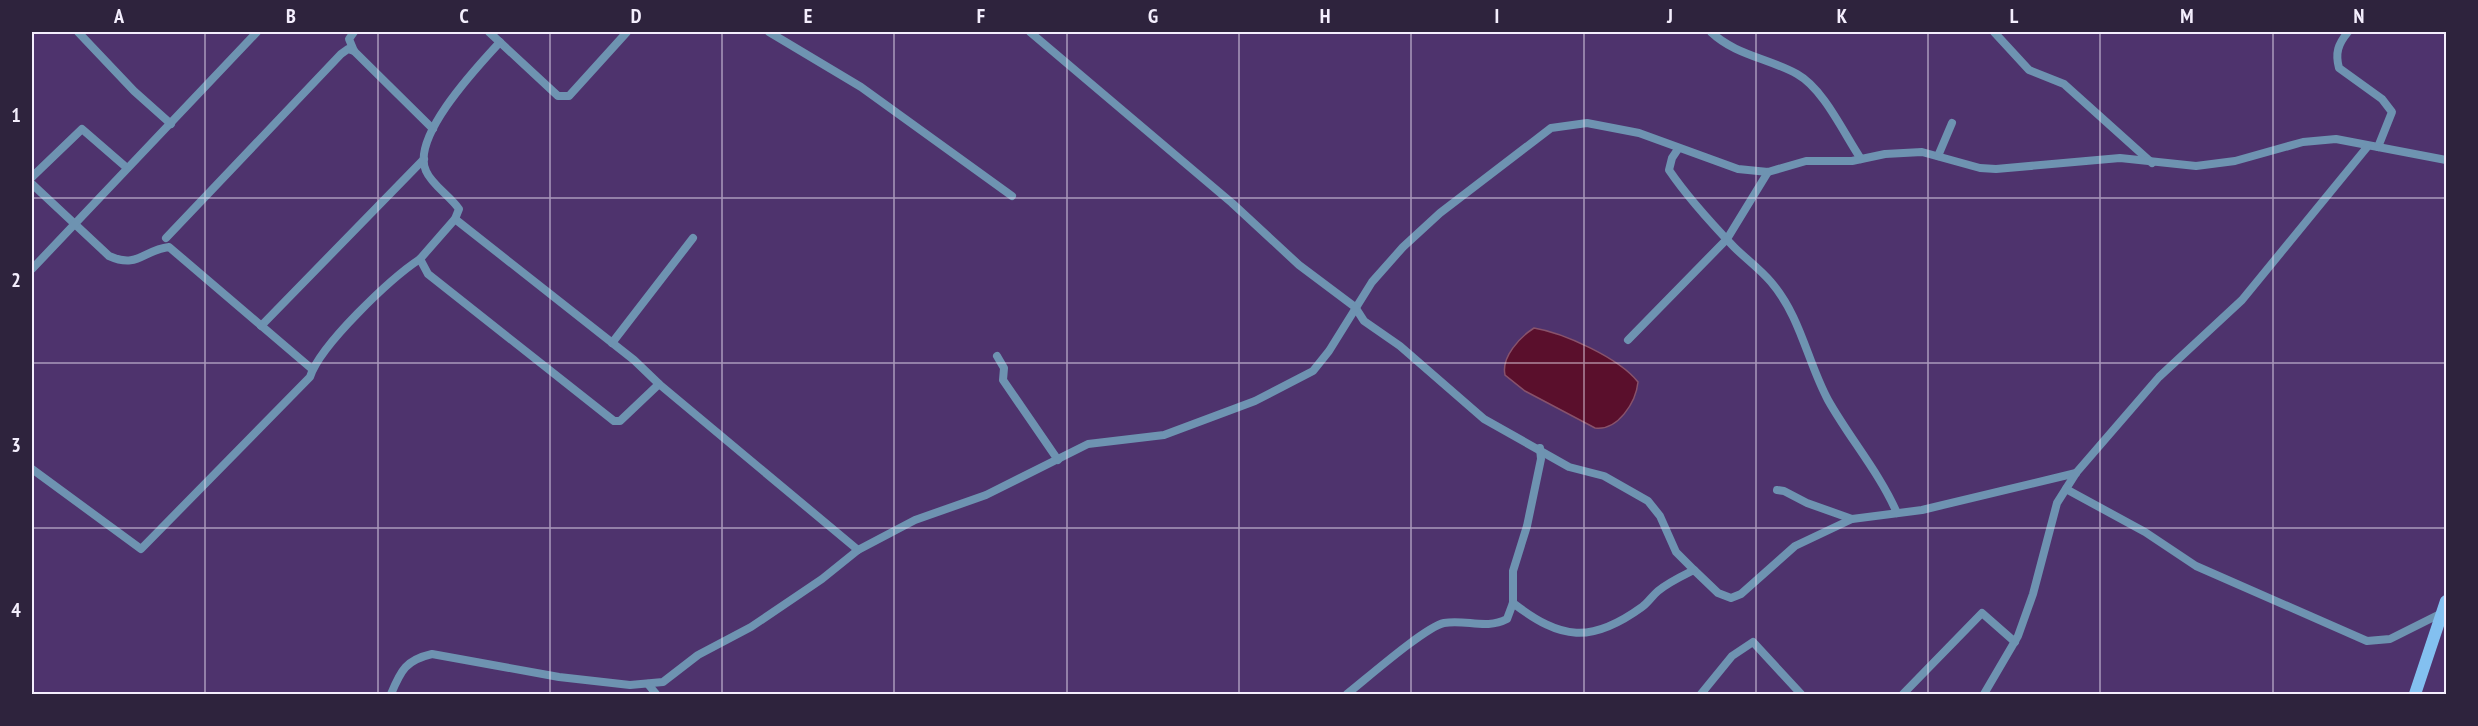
<svg xmlns="http://www.w3.org/2000/svg" width="2478" height="726" viewBox="0 0 2478 726" font-family="'PT Sans Narrow',sans-serif">
<style>
.water{fill:#5a0f2c;stroke:#88526b;stroke-width:1.5}
.lines{fill:none;stroke-linecap:round;stroke-linejoin:round}
.minor{stroke:#6e93b1;stroke-width:8}
.secondary{stroke:#83c0f0;stroke-width:12}
.grid{fill:none;stroke:#f4eefd;stroke-width:1.5;stroke-opacity:0.55}
.neatline{fill:none;stroke:#f4eefd;stroke-width:2}
.grid-label{font-size:20px;text-anchor:middle;font-weight:bold;fill:#f4eefd}
</style>
<rect width="100%" height="100%" fill="#4e336d"/>
<path class="water" d="M1534,328C1564,333 1619,358 1638,382C1636,402 1618,431 1595,428L1525,391L1505,375C1501,357 1520,337 1534,328Z"/>
<g class="lines">
<g class="minor">
<path d="M78,32L134,91L171,124"/>
<path d="M354,32L349,39L354,51L433,129"/>
<path d="M489,32L558,96H569L627,32"/>
<path d="M769,32L861,87L1012,196"/>
<path d="M1030,32L1232,203L1299,265L1355,307L1364,321L1400,346L1484,419L1569,467L1604,476L1648,501L1660,516L1676,552L1694,570"/>
<path d="M1711,32C1735,55 1768,58 1797,74C1824,89 1844,134 1861,159"/>
<path d="M1994,32L2029,70L2064,84L2152,163"/>
<path d="M2348,32C2338,44 2335,53 2339,68L2382,99L2392,112L2378,147"/>
<path d="M500,42C479,65 410,137 426,171C432,185 450,196 459,209L455,219L420,259L428,274L614,421H620L659,384L858,550"/>
<path d="M1678,149L1672,158L1669,170C1688,198 1711,223 1734,247C1746,259 1760,269 1771,282C1801,317 1807,361 1828,400C1850,439 1879,472 1897,513"/>
<path d="M1938,156L1952,123"/>
<path d="M32,177L82,129L127,168"/>
<path d="M32,184L109,256C138,269 143,250 169,247L312,369"/>
<path d="M455,219L634,360L659,384"/>
<path d="M166,238L341,54L348,49L354,51"/>
<path d="M32,269L257,32"/>
<path d="M261,326L424,159"/>
<path d="M1628,340L1727,239L1768,172"/>
<path d="M612,343L693,238"/>
<path d="M997,356L1004,368L1003,380L1058,460"/>
<path d="M32,469L141,549L310,377C320,345 391,278 420,259"/>
<path d="M2066,489L2145,532L2196,566L2367,641L2390,639L2442,613"/>
<path d="M1777,490L1784,491L1807,503L1852,519"/>
<path d="M1513,603C1561,640 1591,644 1642,607C1648,603 1652,596 1658,591C1669,582 1682,576 1694,570L1718,593L1731,598L1741,594L1795,546L1852,519L1922,510L2076,473"/>
<path d="M648,684L656,694"/>
<path d="M391,694C401,670 406,660 432,654L559,677L630,685L663,682L698,655L751,627L822,579L858,550L915,520L986,495L1088,444L1164,435L1255,401L1313,371L1329,351L1372,282L1403,247L1440,213L1551,128L1587,123L1639,133L1738,169L1768,172L1806,161H1852L1885,154L1922,152L1980,168L1996,169L2120,158L2196,166L2235,161L2303,142L2336,139L2446,160"/>
<path d="M1347,694C1365,680 1425,627 1444,623C1466,619 1486,630 1507,619L1513,603V571L1527,526L1541,459L1540,448"/>
<path d="M1701,694L1732,656L1753,642L1801,694"/>
<path d="M1903,694L1982,613L2015,642"/>
<path d="M1984,694L2018,636L2033,594L2057,503L2076,473L2159,377L2242,300L2368,146"/>
</g>
<path class="secondary" d="M2415,694L2446,601"/>
</g>
<path class="grid" d="M205,32V694M378,32V694M550,32V694M722,32V694M894,32V694M1067,32V694M1239,32V694M1411,32V694M1584,32V694M1756,32V694M1928,32V694M2100,32V694M2273,32V694M32,198H2446M32,363H2446M32,528H2446"/>
<rect width="2478" height="726" fill="none" stroke="#2e233d" stroke-width="66"/>
<rect x="33" y="33" width="2412" height="660" class="neatline"/>
<g class="grid-label">
<text x="119" y="23">A</text>
<text x="291" y="23">B</text>
<text x="464" y="23">C</text>
<text x="636" y="23">D</text>
<text x="808" y="23">E</text>
<text x="981" y="23">F</text>
<text x="1153" y="23">G</text>
<text x="1325" y="23">H</text>
<text x="1497" y="23">I</text>
<text x="1670" y="23">J</text>
<text x="1842" y="23">K</text>
<text x="2014" y="23">L</text>
<text x="2187" y="23">M</text>
<text x="2359" y="23">N</text>
<text x="16" y="122">1</text>
<text x="16" y="287">2</text>
<text x="16" y="452">3</text>
<text x="16" y="617">4</text>
</g>
</svg>
